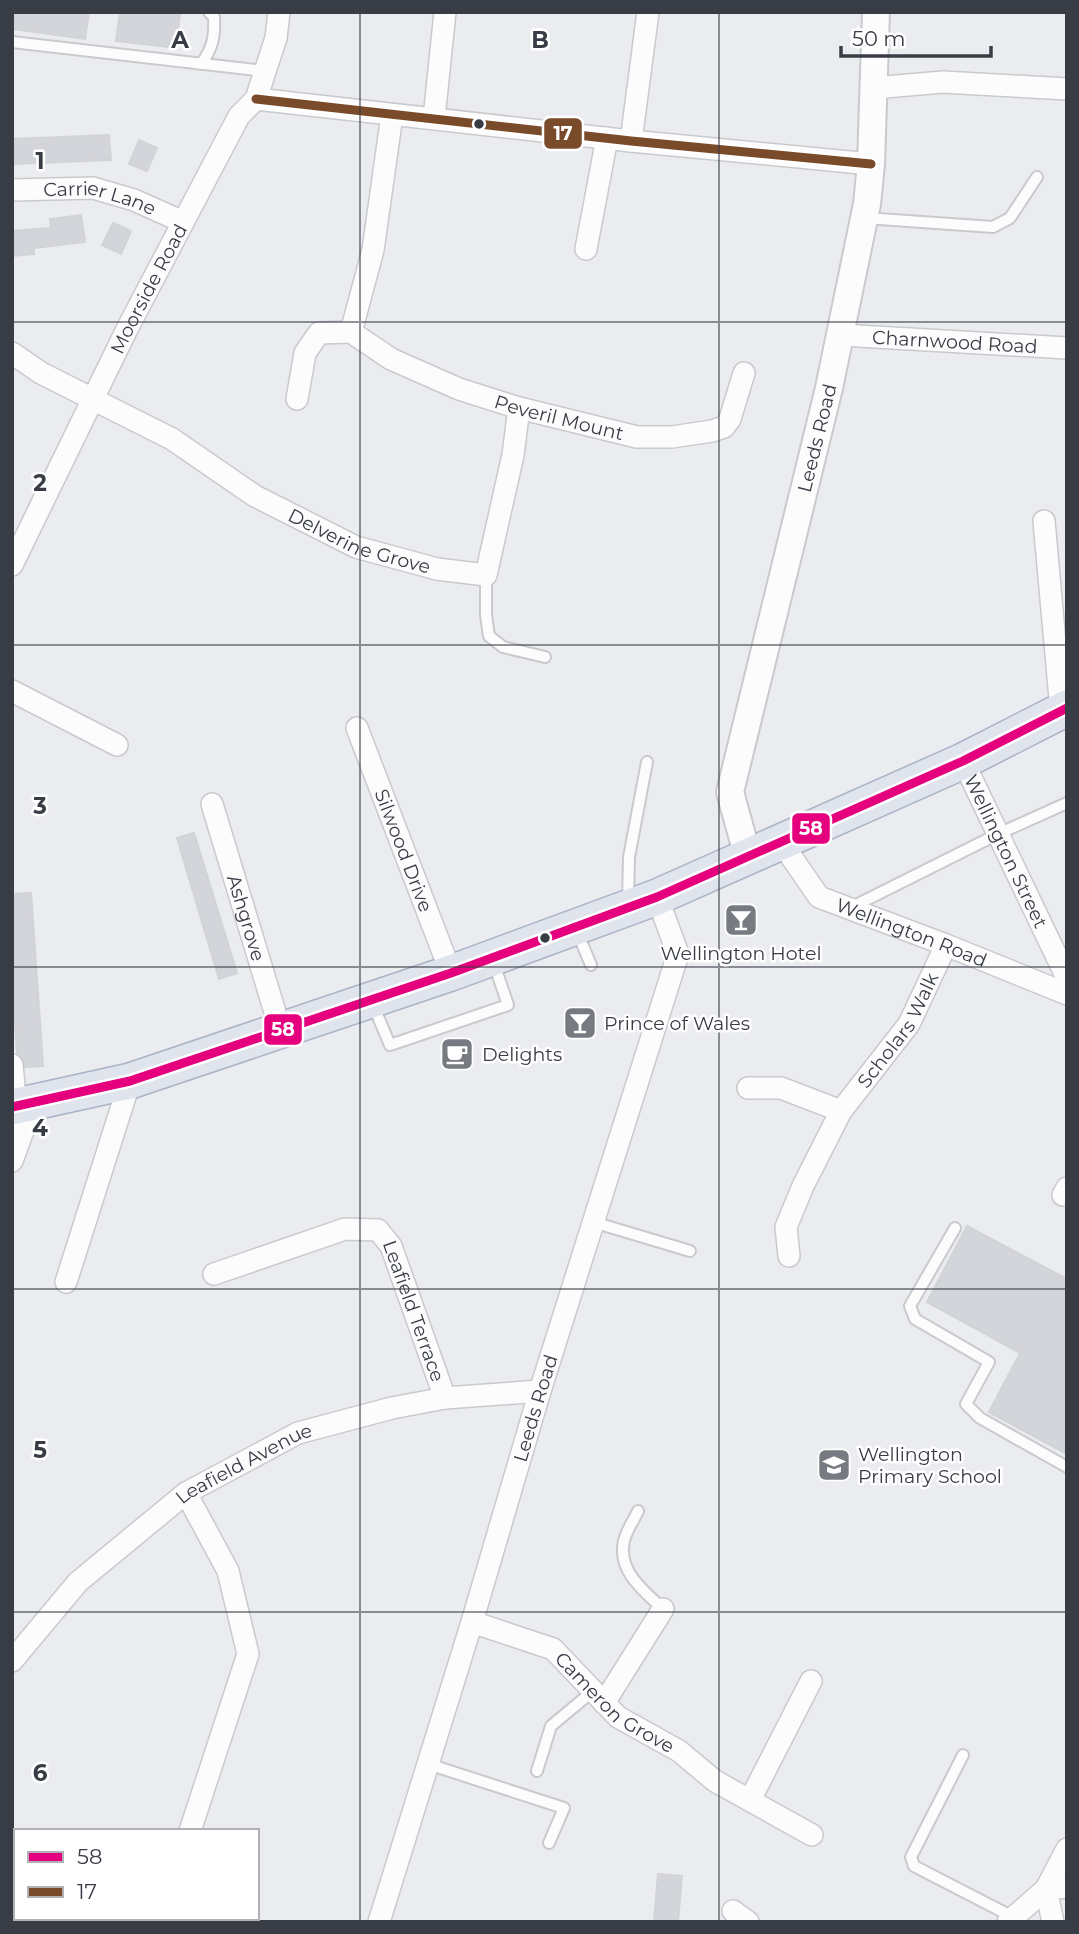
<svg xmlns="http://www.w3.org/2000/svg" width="1079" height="1934" viewBox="0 0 1079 1934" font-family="Montserrat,sans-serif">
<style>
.building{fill:#d4d5da;stroke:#d1d3d8;stroke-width:2}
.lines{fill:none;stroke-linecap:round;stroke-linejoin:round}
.service-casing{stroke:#c9cace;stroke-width:14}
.minor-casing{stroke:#c9cace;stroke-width:24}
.tertiary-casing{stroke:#c9cace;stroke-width:30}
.trunk-casing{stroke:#aab2c5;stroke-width:38}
.service{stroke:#fcfcfd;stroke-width:10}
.minor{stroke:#fcfcfd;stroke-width:21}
.tertiary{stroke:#fcfcfd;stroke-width:26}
.trunk{stroke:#e0e4ed;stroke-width:35}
.bus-1-casing{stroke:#fff;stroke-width:14}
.bus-2-casing{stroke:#fff;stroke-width:14}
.bus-1{stroke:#e5007d;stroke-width:9}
.bus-2{stroke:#7a4b2a;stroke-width:9}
.grid{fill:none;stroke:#383c45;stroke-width:2;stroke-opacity:0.55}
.bus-dot{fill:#383c45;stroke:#fff;stroke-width:2.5}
.labels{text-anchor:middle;stroke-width:5;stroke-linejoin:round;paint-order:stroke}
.street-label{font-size:19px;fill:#383c45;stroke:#fff}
.poi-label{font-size:19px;fill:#383c45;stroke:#fff;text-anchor:start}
.grid-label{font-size:23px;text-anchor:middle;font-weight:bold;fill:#383c45;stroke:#fff;stroke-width:5;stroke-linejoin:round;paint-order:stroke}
.line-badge{stroke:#fff;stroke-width:2.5}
.badge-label{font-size:19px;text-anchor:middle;font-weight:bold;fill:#fff}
</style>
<rect width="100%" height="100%" fill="#ebecf0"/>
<g class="building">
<path d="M12,12H89L85,39L12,29Z"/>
<path d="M120,12H180L176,48L116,41Z"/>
<path d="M109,135L111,160L12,164V139Z"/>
<path d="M139,140L157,148L147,171L129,164Z"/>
<path d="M81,215L85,242L34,248V254L12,256V231L51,228L50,219Z"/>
<path d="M113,223L131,231L121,254L102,245Z"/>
<path d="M194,833L237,973L219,979L177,838Z"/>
<path d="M31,893L43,1066L25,1067L23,1058L17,1053L12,979V894Z"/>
<path d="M967,1226L1067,1279V1454L989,1412L1020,1353L927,1302Z"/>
<path d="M658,1874L682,1876L678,1922H654Z"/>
</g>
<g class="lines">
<defs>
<g id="service">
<path d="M12,42L265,71"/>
<path d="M201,64C213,48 215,36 214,17L209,12"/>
<path d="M865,218L993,227L1010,218L1037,177"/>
<path d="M486,575V615L489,636L503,647L545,657"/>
<path d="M628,901L629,857L647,762"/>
<path d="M852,907L998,834L1067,803"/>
<path d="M577,932L591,965"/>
<path d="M373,1005L390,1045L508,1005L493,961"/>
<path d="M593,1222L690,1251"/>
<path d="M955,1228L910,1306L915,1319L989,1362L966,1404L980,1418L1067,1467"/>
<path d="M638,1511C634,1520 626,1531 624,1541C617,1571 644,1591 663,1609"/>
<path d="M963,1755L911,1857L914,1866L1013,1917"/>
<path d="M428,1764L564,1808L549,1843"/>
<path d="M537,1771L551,1726L593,1691"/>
</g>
<g id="minor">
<path d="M873,88L943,82L1067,89"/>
<path d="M256,99L631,141L871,164"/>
<path id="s1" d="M392,115L373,250L351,332L391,359L459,389L519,408L637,437H672L712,431L724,427L730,419L744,373"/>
<path d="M434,118L445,12"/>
<path d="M631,141L648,12"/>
<path id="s2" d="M12,190L93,188L134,200L183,222"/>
<path d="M586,249L607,138"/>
<path id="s3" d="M841,335L1067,348"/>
<path id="s4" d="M12,353L41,373L172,439L255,496L356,547L437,569L486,575L513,455L519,408"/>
<path d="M297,399L305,353L319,333L351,332"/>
<path d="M1044,521L1061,710"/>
<path id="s5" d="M12,565L127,329L239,116L256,99L276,38L279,12"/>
<path d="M12,691L117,745"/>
<path id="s6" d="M357,728L451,973"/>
<path id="s7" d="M963,761L1067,978"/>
<path id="s8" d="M212,804L281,1032"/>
<path id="s9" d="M781,842L819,897L946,945L1067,994"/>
<path d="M12,1065L16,1106"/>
<path d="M748,1088H781L841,1111"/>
<path d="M12,1161L33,1103"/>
<path d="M1063,1195L1067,1188"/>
<path id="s10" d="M789,1256L786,1227L803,1186L841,1111L909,1024L946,945"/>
<path id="s11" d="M214,1274L345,1229L378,1230L391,1246L445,1398"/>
<path d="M66,1282L130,1081"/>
<path d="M186,1493L228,1571L248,1654L190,1831"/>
<path id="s12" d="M472,1622L553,1649L618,1717L679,1751L715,1781L812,1835"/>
<path id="s13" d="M12,1661L78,1582L186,1493L298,1433L392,1408L445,1398L540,1391"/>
<path d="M604,1703L663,1609"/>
<path d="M750,1800L811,1681"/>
<path d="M733,1911L748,1922"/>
<path d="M158,1922L160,1918"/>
<path id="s14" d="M379,1922L472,1622L540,1391L678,954L657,897"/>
<path d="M1008,1922L1046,1889L1067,1887"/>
<path d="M1053,1922L1046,1889L1067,1849"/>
</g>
<g id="tertiary">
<path id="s15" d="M748,857L730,792L829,388L867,204L871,164L876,12"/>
</g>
<path id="trunk" d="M12,1107L130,1081L451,973L657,897L963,761L1067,708"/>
</defs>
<use href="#service" class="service-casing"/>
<use href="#minor" class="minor-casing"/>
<use href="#tertiary" class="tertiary-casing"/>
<use href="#trunk" class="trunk-casing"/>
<use href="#service" class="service"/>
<use href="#minor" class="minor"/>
<use href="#tertiary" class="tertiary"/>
<use href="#trunk" class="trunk"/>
<defs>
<path id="bus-1" d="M12,1107L130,1081L451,973L657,897L963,761L1067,708"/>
<path id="bus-2" d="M256,99L631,141L871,164"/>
</defs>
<use href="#bus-1" class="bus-1-casing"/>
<use href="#bus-2" class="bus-2-casing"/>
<use href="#bus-1" class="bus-1"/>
<use href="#bus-2" class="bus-2"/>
</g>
<path class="grid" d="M360,12V1922M719,12V1922M12,322H1067M12,645H1067M12,967H1067M12,1289H1067M12,1612H1067"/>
<defs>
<symbol id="bar-square" viewBox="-11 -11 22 22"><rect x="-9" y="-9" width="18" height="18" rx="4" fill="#777a81" stroke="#fff"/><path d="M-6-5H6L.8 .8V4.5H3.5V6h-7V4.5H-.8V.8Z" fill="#fff"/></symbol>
<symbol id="cafe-square" viewBox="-11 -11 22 22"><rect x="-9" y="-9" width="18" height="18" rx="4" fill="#777a81" stroke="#fff"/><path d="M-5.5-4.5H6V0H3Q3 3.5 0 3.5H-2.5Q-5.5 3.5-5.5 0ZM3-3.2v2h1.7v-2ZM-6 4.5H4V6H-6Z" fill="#fff"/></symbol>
<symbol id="school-square" viewBox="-11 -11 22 22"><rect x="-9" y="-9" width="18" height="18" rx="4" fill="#777a81" stroke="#fff"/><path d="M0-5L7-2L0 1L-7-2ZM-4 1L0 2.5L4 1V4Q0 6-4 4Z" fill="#fff"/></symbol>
</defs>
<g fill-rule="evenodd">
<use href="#bar-square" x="722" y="901" width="38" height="38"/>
<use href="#bar-square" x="561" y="1004" width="38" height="38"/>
<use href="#cafe-square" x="438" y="1035" width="38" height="38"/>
<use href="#school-square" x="815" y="1446" width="38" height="38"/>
</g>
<g class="bus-dot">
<circle cx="479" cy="124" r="6"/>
<circle cx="545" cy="938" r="6"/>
</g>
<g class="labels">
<g class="street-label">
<text dy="7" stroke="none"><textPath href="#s2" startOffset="89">Carrier Lane</textPath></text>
<text dy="7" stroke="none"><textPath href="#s5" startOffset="308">Moorside Road</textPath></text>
<text dy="7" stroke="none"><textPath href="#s3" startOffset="114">Charnwood Road</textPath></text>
<text dy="7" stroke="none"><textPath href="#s1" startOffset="448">Peveril Mount</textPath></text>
<text dy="7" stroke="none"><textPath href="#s15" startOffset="432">Leeds Road</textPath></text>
<text dy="7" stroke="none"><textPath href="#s4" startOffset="397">Delverine Grove</textPath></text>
<text dy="7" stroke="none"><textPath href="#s6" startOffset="131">Silwood Drive</textPath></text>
<text dy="7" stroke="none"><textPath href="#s7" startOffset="100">Wellington Street</textPath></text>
<text dy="7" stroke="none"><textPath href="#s8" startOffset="119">Ashgrove</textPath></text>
<text dy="7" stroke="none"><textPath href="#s9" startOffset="166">Wellington Road</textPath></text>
<text dy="7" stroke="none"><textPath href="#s10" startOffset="257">Scholars Walk</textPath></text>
<text dy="7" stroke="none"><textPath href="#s11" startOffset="261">Leafield Terrace</textPath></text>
<text dy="7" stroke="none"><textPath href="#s14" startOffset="537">Leeds Road</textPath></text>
<text dy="7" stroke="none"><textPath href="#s13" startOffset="308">Leafield Avenue</textPath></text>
<text dy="7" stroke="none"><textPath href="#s12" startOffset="168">Cameron Grove</textPath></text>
</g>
<g class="poi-label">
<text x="741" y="960" text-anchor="middle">Wellington Hotel</text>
<text x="604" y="1030">Prince of Wales</text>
<text x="482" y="1061">Delights</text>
<text x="858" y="1461">Wellington<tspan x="858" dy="22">Primary School</tspan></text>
</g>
</g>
<g class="grid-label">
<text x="180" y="48">A</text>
<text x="540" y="48">B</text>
<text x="40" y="169">1</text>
<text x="40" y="491">2</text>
<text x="40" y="814">3</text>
<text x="40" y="1136">4</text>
<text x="40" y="1458">5</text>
<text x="40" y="1781">6</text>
</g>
<g class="line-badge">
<rect x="543" y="117" width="40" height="33" rx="7" fill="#7a4b2a"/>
<rect x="791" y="812" width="40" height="33" rx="7" fill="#e5007d"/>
<rect x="263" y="1013" width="40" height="33" rx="7" fill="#e5007d"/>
</g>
<g class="badge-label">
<text x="563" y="140">17</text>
<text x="811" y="835">58</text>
<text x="283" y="1036">58</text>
</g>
<rect width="1079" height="1934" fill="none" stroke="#383c45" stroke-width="28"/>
<rect x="14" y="1829" width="245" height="91" fill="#ffffff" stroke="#afb1b5" stroke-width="2"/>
<rect x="28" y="1852" width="35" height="10" fill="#e5007d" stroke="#afb1b5" stroke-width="2"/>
<text x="77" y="1864" font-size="21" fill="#383c45">58</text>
<rect x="28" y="1887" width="35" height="10" fill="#7a4b2a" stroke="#afb1b5" stroke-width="2"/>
<text x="77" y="1899" font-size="21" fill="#383c45">17</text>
<path d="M841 46v10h150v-10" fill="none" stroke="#383c45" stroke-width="3.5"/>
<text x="852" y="46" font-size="21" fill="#383c45" stroke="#ffffff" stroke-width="5" paint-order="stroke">50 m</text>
</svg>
